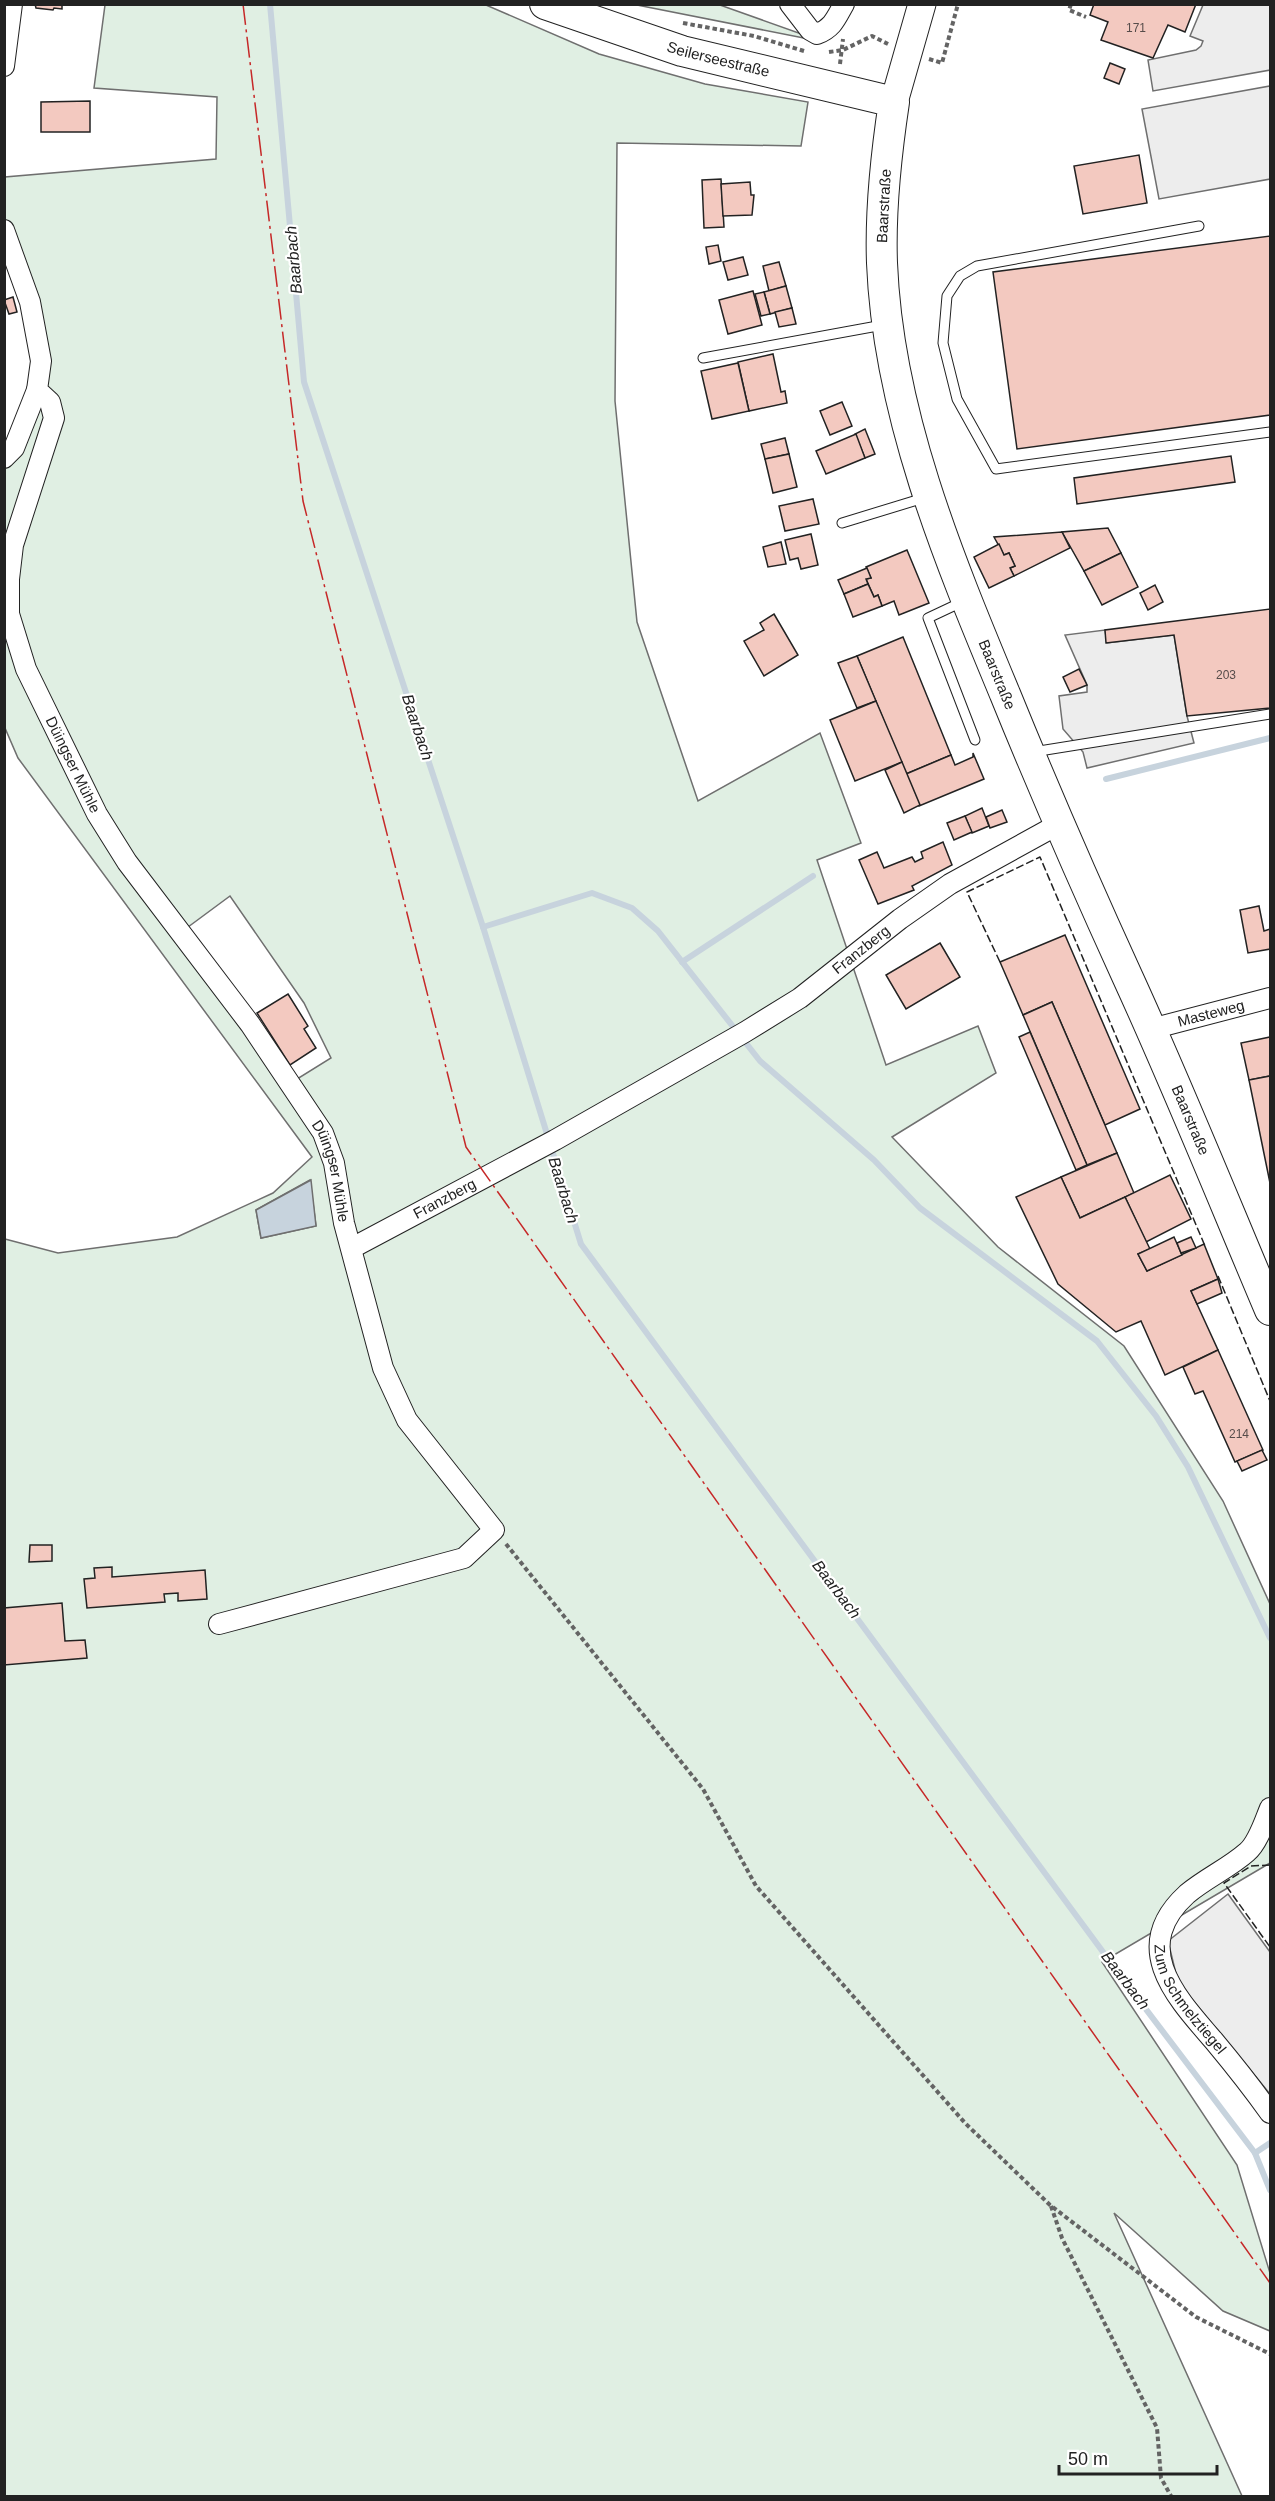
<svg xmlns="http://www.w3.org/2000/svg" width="1275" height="2501" viewBox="0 0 1275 2501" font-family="Arial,sans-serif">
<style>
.green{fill:#e0efe3;stroke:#6f6f6f;stroke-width:1.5;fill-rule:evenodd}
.parking{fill:#ededed;stroke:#6f6f6f;stroke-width:1.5}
.water{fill:#c7d3dd;stroke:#6f6f6f;stroke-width:1.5}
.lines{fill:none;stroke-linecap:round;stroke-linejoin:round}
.stream{stroke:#c7d3dd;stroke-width:6}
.building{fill:#f3c9c0;stroke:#222;stroke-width:1.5}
.service-casing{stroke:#222;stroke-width:11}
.minor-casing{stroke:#222;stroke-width:22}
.secondary-casing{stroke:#222;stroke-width:29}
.primary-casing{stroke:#222;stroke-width:32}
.path{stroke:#646464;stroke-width:4;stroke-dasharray:4.5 3;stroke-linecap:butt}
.service{stroke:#fff;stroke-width:9}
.minor{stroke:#fff;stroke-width:20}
.secondary{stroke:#fff;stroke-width:27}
.primary{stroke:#fff;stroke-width:30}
.fence{stroke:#222;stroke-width:1.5;stroke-dasharray:8 3;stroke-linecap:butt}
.power{stroke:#c62828;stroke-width:1.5;stroke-dasharray:21 4.5 3 4.5;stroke-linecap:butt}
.labels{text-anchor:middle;stroke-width:4.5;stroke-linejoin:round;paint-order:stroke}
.number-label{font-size:12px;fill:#564c4a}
.street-label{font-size:15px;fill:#222;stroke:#fff}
.water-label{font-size:16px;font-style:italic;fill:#222;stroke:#fff}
</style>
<rect width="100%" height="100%" fill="#fff"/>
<g class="green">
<path d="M105,5H486L599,54L705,84L808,102L801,146L617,143L615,401L637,622L698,801L820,733L861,843L817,860L886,1065L978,1026L996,1073L892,1137L998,1247L1124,1346L1223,1501L1270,1604V1863L1102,1962L1237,2165L1270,2273V2331L1223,2311L1114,2213L1242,2496H5V1239L58,1253L177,1237L273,1193L312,1157L18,758L5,728L4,621L22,674L90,817L320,1138L343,1243L364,1319L372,1316L360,1253L349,1223L338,1163L327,1128L297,1079L331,1058L304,1003L230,896L184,930L104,812L97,814L26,669L9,614V578L13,545L54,418L50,402L37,390L41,361L30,302L5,230V177L216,159L217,97L94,88ZM310,1180L316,1226L261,1238L256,1210Z"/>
<path d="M635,5H720L824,42L637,5Z"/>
<path d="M39,398L49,421L5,576V467L20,453Z"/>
</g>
<g class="parking">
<path d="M1203,5H1270V70L1153,91L1148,60L1196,50L1201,46L1203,41L1190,36Z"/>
<path d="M1270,86V179L1159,199L1142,109Z"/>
<path d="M1105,630L1107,643L1174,635L1187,716L1194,743L1087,768L1083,752L1063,729L1059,696L1087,692V685L1065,635Z"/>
<path d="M1228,1894L1270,1952V2094L1178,1982L1168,1941Z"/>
</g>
<path class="water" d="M311,1180L316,1226L261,1238L256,1210Z"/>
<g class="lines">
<g class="stream">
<path d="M270,4L304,382L483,927L581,1244L1120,1975L1255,2153L1270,2190"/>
<path d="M1106,779L1270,738"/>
<path d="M483,927L592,893L632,908L658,931L760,1061L874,1160L920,1208L1097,1341L1156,1416L1188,1467L1270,1638"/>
<path d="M682,962L813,876"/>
<path d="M1255,2153L1270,2143"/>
</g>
</g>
<g class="building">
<path d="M35,4H62V9L54,8L53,10L36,8Z"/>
<path d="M1094,4H1196L1185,32L1168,25L1153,58L1101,40L1108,22L1090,15Z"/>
<path d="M1110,63L1125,69L1119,84L1104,78Z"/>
<path d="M90,101V132H41V102Z"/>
<path d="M1139,155L1147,203L1083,214L1074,166Z"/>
<path d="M721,179L724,227L704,228L702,180Z"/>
<path d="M750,182L751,195H754L752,215L723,216L721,184Z"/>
<path d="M1270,236V415L1017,449L993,272Z"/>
<path d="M718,245L721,261L709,264L706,247Z"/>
<path d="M743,257L748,275L728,280L723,262Z"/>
<path d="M779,262L786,286L769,291L763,266Z"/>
<path d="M786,286L792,308L770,314L764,292Z"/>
<path d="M753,291L762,325L728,334L719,300Z"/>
<path d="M764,292L770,314L761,316L755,294Z"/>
<path d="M13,297L17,312L9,314L4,300Z"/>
<path d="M792,308L796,324L779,327L775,312Z"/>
<path d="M773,354L781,392L785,391L787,403L749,411L738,362Z"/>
<path d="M738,363L749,411L712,419L701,371Z"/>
<path d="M842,402L852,426L830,435L820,411Z"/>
<path d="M865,429L875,454L865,458L855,434Z"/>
<path d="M856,434L865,458L826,474L816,451Z"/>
<path d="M785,438L789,454L765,459L761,444Z"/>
<path d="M789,454L797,487L773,493L765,459Z"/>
<path d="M1231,456L1235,482L1077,504L1074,478Z"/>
<path d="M813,499L819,524L785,531L779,506Z"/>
<path d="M1108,528L1121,553L1084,571L1062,532Z"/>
<path d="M1062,532L1070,548L1014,576L1010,568L1015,566L1009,553L1004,555L994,537Z"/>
<path d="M811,534L818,565L801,569L798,558L790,560L785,540Z"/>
<path d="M781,542L786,564L768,567L763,547Z"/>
<path d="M999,544L1004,555L1009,553L1015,566L1010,568L1014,576L989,588L974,557Z"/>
<path d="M907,550L929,603L899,615L894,601L882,606L878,595L874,597L866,579L871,578L866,567Z"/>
<path d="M1121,553L1138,587L1102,605L1084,571Z"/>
<path d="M867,568L871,578L866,579L868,584L844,594L838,580Z"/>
<path d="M868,584L874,597L878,595L882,606L853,617L844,594Z"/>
<path d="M1155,585L1163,602L1148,610L1140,593Z"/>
<path d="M1270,609V708L1187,716L1174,635L1106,643L1105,630Z"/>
<path d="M774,614L798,655L764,676L744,641L764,630L760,623Z"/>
<path d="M903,637L951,755L906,774L857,656Z"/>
<path d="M857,656L876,701L857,708L838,663Z"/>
<path d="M1079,669L1087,685L1070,692L1063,677Z"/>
<path d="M876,701L902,762L855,781L830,720Z"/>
<path d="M973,753L984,779L919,806L906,774L951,755L955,765L973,757Z"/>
<path d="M902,762L920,805L904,813L885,770Z"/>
<path d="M982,808L989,826L972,833L965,816Z"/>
<path d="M1002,810L1007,822L990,828L986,817Z"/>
<path d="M965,816L972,832L954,840L947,823Z"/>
<path d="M943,842L952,865L912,886L914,890L878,904L859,860L877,852L884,868L912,857L915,862L923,858L921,852Z"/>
<path d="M1259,906L1264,931L1270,929V949L1248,953L1240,910Z"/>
<path d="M1065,935L1140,1109L1105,1125L1052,1002L1023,1015L1000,962Z"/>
<path d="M940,943L960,977L906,1009L886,975Z"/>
<path d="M288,994L308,1026L304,1029L316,1048L290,1065L257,1013Z"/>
<path d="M1052,1002L1117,1153L1087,1165L1023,1015Z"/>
<path d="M1030,1032L1087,1165L1076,1170L1019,1037Z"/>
<path d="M1270,1037V1076L1249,1080L1241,1043Z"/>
<path d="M1270,1076V1183L1249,1080Z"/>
<path d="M1117,1153L1134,1193L1080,1218L1061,1177Z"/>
<path d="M1170,1175L1191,1219L1146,1242L1125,1197Z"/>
<path d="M1061,1177L1080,1218L1125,1197L1150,1249L1138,1254L1147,1271L1204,1244L1218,1279L1191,1291L1218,1350L1165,1375L1141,1321L1116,1332L1058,1284L1016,1197Z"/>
<path d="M1174,1237L1182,1255L1147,1271L1138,1254Z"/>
<path d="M1191,1237L1196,1248L1181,1253L1177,1243Z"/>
<path d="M1218,1279L1222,1293L1197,1304L1191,1291Z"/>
<path d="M1218,1350L1263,1450L1235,1462L1203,1391L1195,1394L1183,1367Z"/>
<path d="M1262,1450L1267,1460L1242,1471L1237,1461Z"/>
<path d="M30,1545H52V1561L29,1562Z"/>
<path d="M112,1567V1577L205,1570L207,1599L178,1601V1593L164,1594L165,1602L87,1608L84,1579L95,1578L94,1568Z"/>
<path d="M62,1603L65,1641L85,1640L87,1658L4,1665V1608Z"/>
</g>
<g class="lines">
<defs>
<g id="service">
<path d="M1199,226L977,266L960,276L947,296L943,343L957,399L996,469L1270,432"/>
<path d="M703,358L883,325"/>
<path d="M842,523L927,497"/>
<path d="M962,602L928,618L975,740"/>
<path d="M1033,752L1270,714"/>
</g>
<g id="minor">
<path d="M790,4L810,30L817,34C833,28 836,18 844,4"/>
<path d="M4,66L12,4"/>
<path id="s1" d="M4,230L30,302L41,361L37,390L50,402L54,418L13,545L9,579V614L26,669L97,814L127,862L250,1024L323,1133L334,1163L344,1223L383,1368L407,1420L494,1530L464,1558L219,1624"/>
<path d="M4,458L14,448L37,390"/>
<path id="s2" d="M1151,1029L1270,998"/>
<path id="s3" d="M352,1248L555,1140L745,1032L800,998L900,919L950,884L1059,824"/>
<path id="s4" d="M1270,1808C1265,1820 1258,1843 1247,1852C1229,1868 1206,1878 1187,1894C1129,1947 1175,1996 1214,2041C1234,2065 1253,2089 1270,2113"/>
</g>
<path id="secondary" d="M894,102L922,4"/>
<g id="primary">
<path id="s5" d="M545,4L682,51L894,102C886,155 880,209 882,263C888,413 948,557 1005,694C1044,790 1085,884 1128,978C1178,1087 1223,1199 1270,1310"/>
</g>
</defs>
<use href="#service" class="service-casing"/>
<use href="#minor" class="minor-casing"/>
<use href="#secondary" class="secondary-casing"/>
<use href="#primary" class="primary-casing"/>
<g class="path">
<path d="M1071,4L1069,10L1086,17"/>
<path d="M683,23L754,36L804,51"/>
<path d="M829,52L843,50L872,36L888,44"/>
<path d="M929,59L942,63L958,4"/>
<path d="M840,64L843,39"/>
<path d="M506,1544L703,1789L756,1886L965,2123L1050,2205L1196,2317L1270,2354"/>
<path d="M1051,2206L1062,2238L1157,2428L1161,2478L1171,2496"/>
</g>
<use href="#service" class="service"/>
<use href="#minor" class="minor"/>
<use href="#secondary" class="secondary"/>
<use href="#primary" class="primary"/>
<g class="fence">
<path d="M1000,962L967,892L1040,857L1205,1246"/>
<path d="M1218,1276L1270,1401"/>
<path d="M1270,1865L1251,1866L1224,1883L1270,1947"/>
</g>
<path class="power" d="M243,4L303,501L466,1147L1270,2283"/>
</g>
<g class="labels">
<g class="number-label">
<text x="1136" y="32">171</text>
<text x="1226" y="679">203</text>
<text x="1239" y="1438">214</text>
</g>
<g class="street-label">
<text dy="5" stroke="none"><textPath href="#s5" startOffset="182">Seilerseestraße</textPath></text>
<text transform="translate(884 206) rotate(-87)" y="5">Baarstraße</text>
<text dy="5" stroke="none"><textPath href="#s5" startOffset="954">Baarstraße</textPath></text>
<text dy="5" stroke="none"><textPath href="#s1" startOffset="567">Düingser Mühle</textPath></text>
<text dy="5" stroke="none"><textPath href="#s3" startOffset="591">Franzberg</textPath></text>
<text dy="5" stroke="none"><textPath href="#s2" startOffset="62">Masteweg</textPath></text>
<text dy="5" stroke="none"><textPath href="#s5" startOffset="1440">Baarstraße</textPath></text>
<text dy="5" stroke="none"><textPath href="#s1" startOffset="1052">Düingser Mühle</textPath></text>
<text dy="5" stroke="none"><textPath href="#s3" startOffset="105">Franzberg</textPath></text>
<text dy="5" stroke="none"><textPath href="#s4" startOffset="246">Zum Schmelztiegel</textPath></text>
</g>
<g class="water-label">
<text transform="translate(293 260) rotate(-95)" y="6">Baarbach</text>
<text transform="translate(418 727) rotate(72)" y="6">Baarbach</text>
<text transform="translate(564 1190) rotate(73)" y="6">Baarbach</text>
<text transform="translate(837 1589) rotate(53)" y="6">Baarbach</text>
<text transform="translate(1126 1980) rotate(53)" y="6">Baarbach</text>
</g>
</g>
<rect width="1275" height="2501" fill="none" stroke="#222222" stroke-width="12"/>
<path d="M1059 2465v9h158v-9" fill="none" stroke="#222222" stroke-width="3"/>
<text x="1068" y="2465" font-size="18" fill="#222222" stroke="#ffffff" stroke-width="4.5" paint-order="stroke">50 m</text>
</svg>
